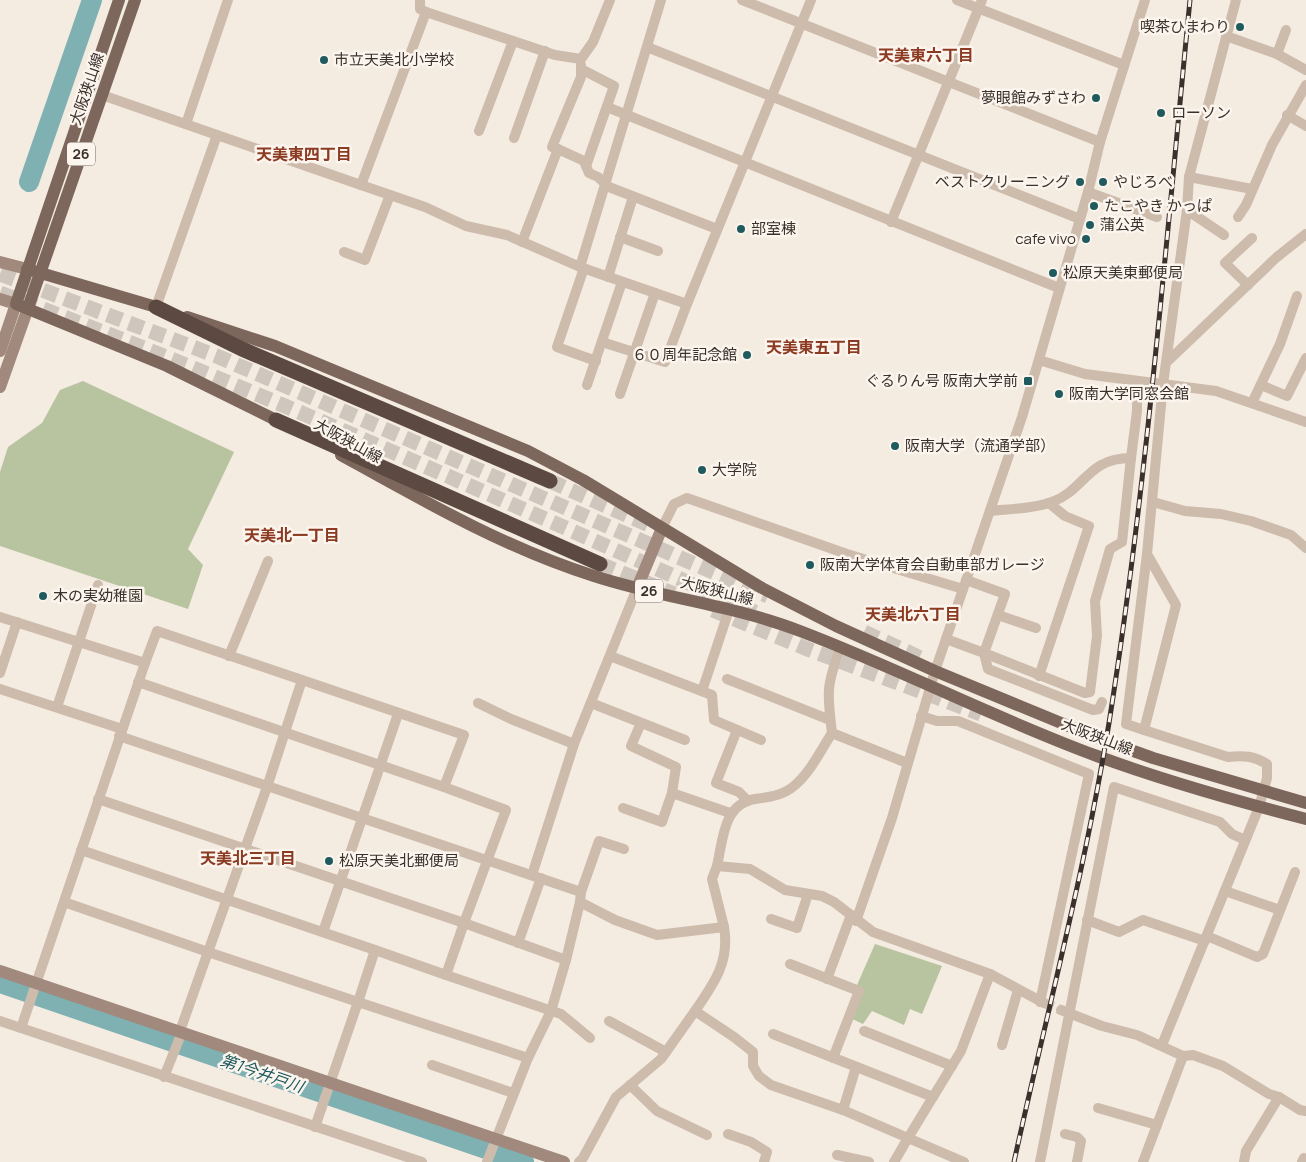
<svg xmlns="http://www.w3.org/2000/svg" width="1306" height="1162" viewBox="0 0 1306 1162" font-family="Manrope,'Noto Sans JP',sans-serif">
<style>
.green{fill:#b8c4a0}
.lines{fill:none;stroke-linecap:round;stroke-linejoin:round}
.river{stroke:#7fb0b2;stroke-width:20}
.street-tunnel{stroke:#cfc6bd;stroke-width:10;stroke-dasharray:10 5;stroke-linecap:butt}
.highway-tunnel{stroke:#cfc6bd;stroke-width:15;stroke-dasharray:15 8;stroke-linecap:butt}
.street{stroke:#cdbbac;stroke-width:10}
.secondary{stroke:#a18a7d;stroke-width:12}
.primary{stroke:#7d675c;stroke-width:12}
.highway{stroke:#5c4a42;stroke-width:15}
.rail-casing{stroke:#3b302b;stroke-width:5}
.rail{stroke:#fbf5ee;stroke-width:3;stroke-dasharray:9;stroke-linecap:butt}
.poi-dot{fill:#1f5a5e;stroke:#fbf5ee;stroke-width:2}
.labels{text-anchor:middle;stroke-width:5;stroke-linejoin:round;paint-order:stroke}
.shield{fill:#fbf5ee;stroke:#756b66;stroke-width:1}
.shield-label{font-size:14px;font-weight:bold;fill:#3b302b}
.poi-label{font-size:15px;fill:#3b302b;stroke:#fbf5ee;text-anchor:start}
.street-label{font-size:15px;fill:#3b302b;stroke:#fbf5ee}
.neighbourhood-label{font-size:16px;font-weight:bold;fill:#8c3b22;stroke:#fbf5ee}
.water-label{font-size:16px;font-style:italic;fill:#1f5a5e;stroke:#fbf5ee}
</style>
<rect width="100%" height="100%" fill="#f4ebe1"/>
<g class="green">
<path d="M83,381L234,452L188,549L203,565L188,609L0,546V472L8,447L42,423L60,390Z"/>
<path d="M875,944L942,966L922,1014L910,1009L904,1025L872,1011L863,1024L850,1018L857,985Z"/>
</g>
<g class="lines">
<g class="river">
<path d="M29,182L92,0"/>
<path d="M0,983L524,1162"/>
</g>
<path class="street-tunnel" d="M1044,1003L1061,1010"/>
<g class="highway-tunnel">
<path d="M0,274L219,357L768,596"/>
<path d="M0,293C258,388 508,503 759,614"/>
<path d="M550,481L649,525"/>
<path d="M600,564L674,594"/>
<path d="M713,610L810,650L981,714"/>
<path d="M864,632L925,660"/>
</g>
<g class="street">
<path d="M742,0L1100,142"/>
<path d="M957,0L1124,65"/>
<path d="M426,12L555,55L581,59L593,42L610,0"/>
<path d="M1226,36L1277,54L1306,70"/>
<path d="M647,47L1080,219"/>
<path d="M1277,54L1286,30"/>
<path d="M581,69L614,86L586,166"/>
<path d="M102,95L217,135"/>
<path d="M607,107L1059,288"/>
<path d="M1287,115L1306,126"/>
<path d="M186,124L228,0"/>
<path d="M479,131L513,41"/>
<path d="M514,138L545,51"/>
<path d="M558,149L552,147L581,77V65"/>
<path d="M1189,177L1252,189"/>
<path d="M361,185L425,207L466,226L507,235L580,267L687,304L811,0"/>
<path d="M1088,192L1157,217"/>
<path d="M1187,210L1224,235"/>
<path d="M1238,217L1246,205L1272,145L1306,85"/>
<path d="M891,222L982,0"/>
<path d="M620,237L658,251"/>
<path d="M522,242L558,149L584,161L589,173L598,177L609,187L717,229"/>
<path d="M344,252L365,260L390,195"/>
<path d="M580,267L661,0"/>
<path d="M584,268L557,347L596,361"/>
<path d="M608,277L633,197"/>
<path d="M1248,285L1225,263L1252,238"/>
<path d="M156,307L217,135L361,185L426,12L420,9V0"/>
<path d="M602,342L665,362L687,304"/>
<path d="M1039,360L1085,374L1216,391L1306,422"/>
<path d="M1168,361L1277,257L1306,234"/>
<path d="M587,385L622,282"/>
<path d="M1261,385L1287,396L1306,358"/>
<path d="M620,394L655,293"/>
<path d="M1252,403L1280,344L1297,296"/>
<path d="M1153,502L1185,511L1221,514L1251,521L1291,535L1306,548"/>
<path d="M990,511C1009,509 1033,509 1052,502C1085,490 1087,458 1131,458L1137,411V382"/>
<path d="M662,528L674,504L687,498L847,554L963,589"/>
<path d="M966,580L1005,594L984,653L1085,693L1090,692L1097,636L1095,601L1110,549L1122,542L1131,458"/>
<path d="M998,615L1036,628"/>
<path d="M0,617L145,663L21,1028"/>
<path d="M946,639L984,653L988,669L1093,710L1099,709L1102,702"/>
<path d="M229,656L268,561"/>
<path d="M610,656L712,695L714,720L761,740"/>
<path d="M0,673L17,622"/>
<path d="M1039,676L1089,526L1065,516L1049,503"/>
<path d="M727,679L830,720"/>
<path d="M302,680L464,735L444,787"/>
<path d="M0,689L122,729"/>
<path d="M702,691L729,610"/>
<path d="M478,703L511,719L574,744"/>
<path d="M591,703L685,740"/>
<path d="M57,707L98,585"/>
<path d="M921,716L937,721H958L1089,774L1040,1002"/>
<path d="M641,723L631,746L676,767L672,793L730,813"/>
<path d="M737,730L716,783L739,792L748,801"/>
<path d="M1144,730L1126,724L1147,554"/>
<path d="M832,733L907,763"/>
<path d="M119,736L581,892L580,902"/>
<path d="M98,799L464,923L506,810L444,787L138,682"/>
<path d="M623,808L662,822L672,793"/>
<path d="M81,850L375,950"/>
<path d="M717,866C723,840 723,804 755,799C769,797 782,796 794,786C810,773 821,750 832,733C827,693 826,685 841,647"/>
<path d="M532,875L574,744L637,588"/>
<path d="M1225,891L1280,910"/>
<path d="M581,892L599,841L624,849"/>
<path d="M64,902L208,952L267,787L302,680L157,631L145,663"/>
<path d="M771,919L797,928L808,894"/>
<path d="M1087,920L1119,932L1143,920L1205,941"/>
<path d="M856,921L892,818L935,671L1022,417L1088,192L1100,142L1145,0"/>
<path d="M724,927L712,879L717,866L750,869L785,890L822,896L834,902L873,932L990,974"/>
<path d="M323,932L398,714"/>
<path d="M1207,936L1257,957L1263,954L1295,872"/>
<path d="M518,943L541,878"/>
<path d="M790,964L859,991L833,1058"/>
<path d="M446,975L561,1014L590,1038"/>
<path d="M827,979L851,915"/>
<path d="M1061,1010L1102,1026L1137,1035L1183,1056L1193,1055L1223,1066L1269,1094L1279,1097L1300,1110L1306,1111"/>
<path d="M0,1021L422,1162"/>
<path d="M609,1021L666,1052"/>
<path d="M180,1031L208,952L358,1002L375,950L446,975L464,923L566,960L580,902L615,920L657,935L724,927C730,962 714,983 695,1011L734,1037L753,1052V1066L759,1076L771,1085L843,1110L908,1138L894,1162"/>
<path d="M864,1031L952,1066"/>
<path d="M773,1034L933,1097"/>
<path d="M1002,1045L1018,990"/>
<path d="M1162,1045L1259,807L1267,778V764C1254,756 1243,755 1228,757L1144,730L1176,605L1147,554L1163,384L1187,210L1189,177L1236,0"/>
<path d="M432,1065L513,1093"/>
<path d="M164,1077L182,1032"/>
<path d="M630,1085L657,1111L707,1135"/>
<path d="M1098,1108L1157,1125"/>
<path d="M843,1110L856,1067"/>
<path d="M315,1127L358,1002L528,1058"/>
<path d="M728,1134L751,1142L767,1152L764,1162"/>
<path d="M1065,1134L1077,1137L1081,1141L1077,1162"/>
<path d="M837,1155L869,1162"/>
<path d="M487,1162L528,1058L551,1011L566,960"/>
<path d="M579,1162L583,1158L616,1097L661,1059L695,1011"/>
<path d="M964,1162L908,1138L961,1051L990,974L1044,1003"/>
<path d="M1040,1162L1114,787L1220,822L1232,834L1245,840"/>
<path d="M1143,1162L1183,1056"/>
<path d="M1244,1162L1246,1151L1279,1097"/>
<path d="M1302,1162L1304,1158L1306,1159"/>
</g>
<g class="secondary">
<path d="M0,262L27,269"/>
<path d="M0,299L16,304L0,351"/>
<path d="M0,387L28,308"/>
<path d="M637,588L662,528"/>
<path d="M0,971L564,1162"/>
</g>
<g class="primary">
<path d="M119,0L16,304L167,366L284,424"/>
<path d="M27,269L163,309"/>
<path d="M28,308L135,0"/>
<path d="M187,317L275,346L528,451L583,480L762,588L836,626L935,671L1100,739L1153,758L1306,803"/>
<path d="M341,455C422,500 505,548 594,576C661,598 733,605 800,631C900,669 996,719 1097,756C1165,781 1236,801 1306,819"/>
</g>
<g class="highway">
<path d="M156,307L242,349L550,481"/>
<path d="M276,420L600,564"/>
</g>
<defs>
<path id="rail" d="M1014,1162C1046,1016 1085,871 1109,723C1147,484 1166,241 1190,0"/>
</defs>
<use href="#rail" class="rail-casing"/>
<use href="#rail" class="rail"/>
</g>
<g class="poi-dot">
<circle cx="1240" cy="27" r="5"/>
<circle cx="324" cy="60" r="5"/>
<circle cx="1096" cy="98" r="5"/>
<circle cx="1161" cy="113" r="5"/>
<circle cx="1080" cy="182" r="5"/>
<circle cx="1103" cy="182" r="5"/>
<circle cx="1094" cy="206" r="5"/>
<circle cx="1090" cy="225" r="5"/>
<circle cx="741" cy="229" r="5"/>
<circle cx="1086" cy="239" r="5"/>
<circle cx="1053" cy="273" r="5"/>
<circle cx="747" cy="355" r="5"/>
<rect x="1023" y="376" width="10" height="10" rx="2.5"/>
<circle cx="1059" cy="394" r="5"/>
<circle cx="895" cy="446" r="5"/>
<circle cx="702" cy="470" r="5"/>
<circle cx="810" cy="565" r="5"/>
<circle cx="43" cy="596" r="5"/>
<circle cx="329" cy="861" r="5"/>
</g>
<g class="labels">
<g class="shield">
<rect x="67" y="142.5" width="28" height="23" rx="4"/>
<rect x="635" y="579.5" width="28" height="23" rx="4"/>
</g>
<g class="shield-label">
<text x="81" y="159">26</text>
<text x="649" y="596">26</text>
</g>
<g class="poi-label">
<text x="1230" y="32" text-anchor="end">喫茶ひまわり</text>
<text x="334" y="65">市立天美北小学校</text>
<text x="1086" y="103" text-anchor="end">夢眼館みずさわ</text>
<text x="1171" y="118">ローソン</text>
<text x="1070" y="187" text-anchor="end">ベストクリーニング</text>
<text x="1113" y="187">やじろべ</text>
<text x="1104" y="211">たこやき かっぱ</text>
<text x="1100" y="230">蒲公英</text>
<text x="751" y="234">部室棟</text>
<text x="1076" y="244" text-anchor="end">cafe vivo</text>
<text x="1063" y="278">松原天美東郵便局</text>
<text x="737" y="360" text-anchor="end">６０周年記念館</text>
<text x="1018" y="386" text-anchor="end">ぐるりん号 阪南大学前</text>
<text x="1069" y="399">阪南大学同窓会館</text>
<text x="905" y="451">阪南大学（流通学部）</text>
<text x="712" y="475">大学院</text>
<text x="820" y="570">阪南大学体育会自動車部ガレージ</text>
<text x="53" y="601">木の実幼稚園</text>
<text x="339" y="866">松原天美北郵便局</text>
</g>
<g class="street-label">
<text transform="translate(87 89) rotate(-71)" y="5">大阪狭山線</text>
<text transform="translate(348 441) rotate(29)" y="5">大阪狭山線</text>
<text transform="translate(717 591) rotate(14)" y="5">大阪狭山線</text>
<text transform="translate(1097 737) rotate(21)" y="5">大阪狭山線</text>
</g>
<g class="neighbourhood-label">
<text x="926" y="61">天美東六丁目</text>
<text x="304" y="160">天美東四丁目</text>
<text x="814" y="353">天美東五丁目</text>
<text x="292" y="541">天美北一丁目</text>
<text x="913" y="620">天美北六丁目</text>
<text x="248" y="864">天美北三丁目</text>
</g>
<g class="water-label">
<text transform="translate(262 1073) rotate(19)" y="6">第1今井戸川</text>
</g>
</g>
</svg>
